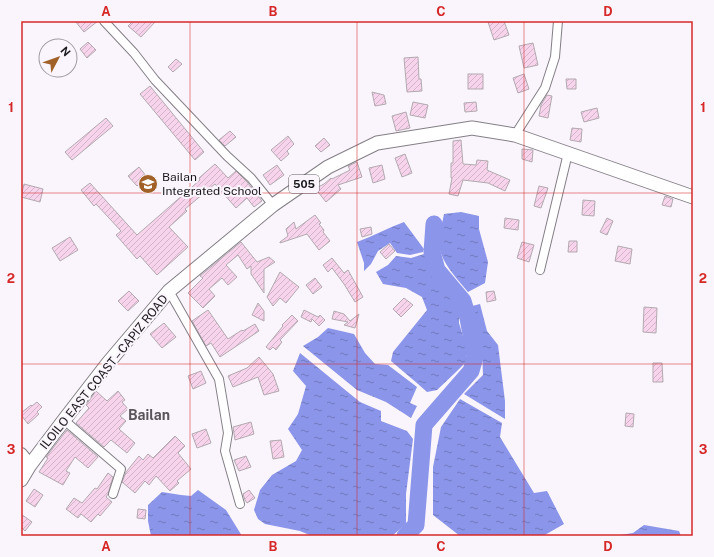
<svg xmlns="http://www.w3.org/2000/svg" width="714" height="557" viewBox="0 0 714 557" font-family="'Public Sans',sans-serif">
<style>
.water{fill:url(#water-ripples)}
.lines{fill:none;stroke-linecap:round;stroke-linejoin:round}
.river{stroke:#8b95ea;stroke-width:17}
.building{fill:url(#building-hatch);stroke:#b2aab0}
.street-casing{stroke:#847f86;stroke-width:10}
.secondary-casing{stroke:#847f86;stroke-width:14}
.primary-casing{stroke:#847f86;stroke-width:15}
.street{stroke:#fff;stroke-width:8}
.secondary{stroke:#fff;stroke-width:12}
.primary{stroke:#fff;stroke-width:13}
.grid{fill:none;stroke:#d62828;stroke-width:1;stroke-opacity:0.55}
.labels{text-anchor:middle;stroke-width:4;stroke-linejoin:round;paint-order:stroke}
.shield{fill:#faf5fc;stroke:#5c5a5e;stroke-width:1}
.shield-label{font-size:11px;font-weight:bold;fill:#19171a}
.poi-label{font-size:12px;fill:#19171a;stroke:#faf5fc;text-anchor:start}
.street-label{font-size:12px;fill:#19171a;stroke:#faf5fc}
.quarter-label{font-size:14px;font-weight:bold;fill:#59555b;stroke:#faf5fc}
.neatline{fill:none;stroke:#d62828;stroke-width:1.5}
.grid-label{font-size:13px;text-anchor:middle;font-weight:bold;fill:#d62828}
</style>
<defs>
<pattern id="water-ripples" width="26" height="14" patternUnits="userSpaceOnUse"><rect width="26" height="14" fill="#8b95ea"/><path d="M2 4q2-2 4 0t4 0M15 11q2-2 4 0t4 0" fill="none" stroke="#7179bd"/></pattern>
<pattern id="building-hatch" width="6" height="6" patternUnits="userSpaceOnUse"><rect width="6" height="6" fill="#f7d4ec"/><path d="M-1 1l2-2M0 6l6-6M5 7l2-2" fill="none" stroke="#d3b5ca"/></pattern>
</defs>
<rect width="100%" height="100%" fill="#faf5fc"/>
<g class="water">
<path d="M461,212L479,216V229L488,262L485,283L468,292C455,276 436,258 439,236C440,228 443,221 444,214Z"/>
<path d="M404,222L424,249L423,252L410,255L397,253L390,243L378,251L371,264L364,271V263L357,242C373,236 388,228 404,222Z"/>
<path d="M424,254L435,278L459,306V323L465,343L467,361L456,372L437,390L427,392L418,384L391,361L393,352L427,310L422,297L406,288L383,284L376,272L388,265L396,256L411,258Z"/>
<path d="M480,304L487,331L498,345L505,401V419L464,394L483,375L482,350L474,326L472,306Z"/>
<path d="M328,328L354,334L365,353L375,364L388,365L417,387L410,403L417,406L411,418L386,402L357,390L303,346L318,337Z"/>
<path d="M300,353L360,402L381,411V421L407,431L413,439L406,494V524L392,536H312L300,531L265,524L258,519L254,510L260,490L272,475L296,461L302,450L288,429L298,414L306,386L293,371Z"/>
<path d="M460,399L502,423L500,437L534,493L547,491L564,524L543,536H460L433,515V467L441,427Z"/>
<path d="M198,490L226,510L242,536H151L148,521V505L162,492L181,495L191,496Z"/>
<path d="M644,525L679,531L681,536H614L633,533Z"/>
</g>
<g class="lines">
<path class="river" d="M405,536L416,525L424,425L471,371L475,357L468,318L463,301L437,270L432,252L434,224"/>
</g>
<g class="building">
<path d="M75,21H98L84,32Z"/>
<path d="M133,21H156L141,37L128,26Z"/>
<path d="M493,21H504L509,35L494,40L488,22Z"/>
<path d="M88,42L96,50L87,58L80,49Z"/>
<path d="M533,43L538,65L524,68L519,46Z"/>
<path d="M418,57L419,79H421L422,91L407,92L404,58Z"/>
<path d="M176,59L182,64L173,72L168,67Z"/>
<rect x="468" y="74" width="15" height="15"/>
<path d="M524,74L529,89L518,93L513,78Z"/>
<path d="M566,79H576V89H567Z"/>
<path d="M150,86L204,152L195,160L140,94Z"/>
<path d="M372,92L384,95L386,104L375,106Z"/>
<path d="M547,95L552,96L548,118L539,116L541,105Z"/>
<path d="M413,102L428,105L425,118L410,115Z"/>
<path d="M476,102L477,111L465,112L464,103Z"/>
<path d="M597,108L599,118L584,122L581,112Z"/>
<path d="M406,112L410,128L396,131L392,116Z"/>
<path d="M106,118L113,126L72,160L65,152Z"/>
<path d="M572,128L582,129L581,142L570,140Z"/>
<path d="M230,131L236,137L225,146L219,140Z"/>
<path d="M288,136L294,144L287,151L289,154L281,161L271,150Z"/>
<path d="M324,138L330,145L321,152L315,146Z"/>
<path d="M461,140L463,164L476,165L477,160L488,161L487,170L510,180L505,191L488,183L463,180L458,196L449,194L452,178H451V163H453V141Z"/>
<path d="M522,149L533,150L532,162L522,159Z"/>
<path d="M405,154L412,173L402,177L395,158Z"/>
<path d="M357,162L362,177L338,185L341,189L326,202L318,192L316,193L314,189L324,184L331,178L332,179L350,170L348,166Z"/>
<path d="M215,164L228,178L236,171L247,182L262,201L254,207L247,198L236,208L215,184L185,209L187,211L169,227L188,247L157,275L140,256L137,259L116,235L121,231L96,204L94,206L81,190L90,183L137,235L200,180L199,178Z"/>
<path d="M277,165L284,175L270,185L263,175Z"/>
<path d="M382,165L385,179L373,183L369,168Z"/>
<path d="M139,167L147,177L137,186L128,176Z"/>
<path d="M24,184L43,189L40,202L21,197Z"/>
<path d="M539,186L548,188L541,208L534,206Z"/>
<path d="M665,196L673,199L671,207L662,205Z"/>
<path d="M583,200L595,201L594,216L582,215Z"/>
<path d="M315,215L321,223L319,224L324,230L323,232L330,241L319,250L307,234L280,243V242L288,236L286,229L294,222L296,229Z"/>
<path d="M505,218L519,220L518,230L504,228Z"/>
<path d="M607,218L613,221L607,235L600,232Z"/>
<path d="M371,227L372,234L362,237L360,229Z"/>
<path d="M70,237L78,250L60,261L52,248Z"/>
<path d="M569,241H577V252H568Z"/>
<path d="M241,242L257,262L269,257L275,262L264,269V293L251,274V266L247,269L238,255L226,265L237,277L228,285L222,278L209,289L215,296L203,308L188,293L203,278L200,276Z"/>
<path d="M522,242L534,245L529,262L517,258Z"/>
<path d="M389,244L395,251L386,259L380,252Z"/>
<path d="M618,246L632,249L630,264L615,261Z"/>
<path d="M332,258L344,273L348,270L363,297L355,302L344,284L332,268L328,272L323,265Z"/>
<path d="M280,272L299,287L286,303L280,298L273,306L267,297Z"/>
<path d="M315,278L322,287L313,294L306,285Z"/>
<path d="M129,291L139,301L128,311L118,301Z"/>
<path d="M494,291L496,300L487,302L486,292Z"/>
<path d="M404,298L413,305L401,317L393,309Z"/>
<path d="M258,303L264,311V321L252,315Z"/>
<path d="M644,307L657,308L656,333L643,332Z"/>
<path d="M208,310L228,339L242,330L243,331L255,324L259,331L220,357L211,343L206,346L192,321Z"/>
<path d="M304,310L318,317L320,315L325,320L319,326L312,319L311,322L301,317Z"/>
<path d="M334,311L344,314L350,321L359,314L355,328L344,325L348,322L332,319Z"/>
<path d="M292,315L298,321L280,340L282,342L276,350L273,347L270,350L266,347L283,326L282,325Z"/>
<path d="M164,323L176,337L162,348L150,334Z"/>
<path d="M259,357L273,374L279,391L264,395L258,377L233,387L228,376L247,368Z"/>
<path d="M653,363H662L663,382H653Z"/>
<path d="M201,371L206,383L193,389L188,376Z"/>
<path d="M96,391L107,401L118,391L125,400L122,402L128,409L120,416L126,421L119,429L135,443L127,453L111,440L104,447L76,423L89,408L86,405Z"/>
<path d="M37,402L42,407L37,412L39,414L28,424L21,415V413L31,405L32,406Z"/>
<path d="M626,413L634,414L633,427L625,426Z"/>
<path d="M251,422L254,434L235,440L233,427Z"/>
<path d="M206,429L211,443L197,448L192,434Z"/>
<path d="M67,430L98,457L88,468L75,457L66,471L70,473L63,485L39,472L48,458L46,457Z"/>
<path d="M175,436L185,446L178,453L191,469L177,481L179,483L170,491L156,476L149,485L145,481L135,493L122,482L126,472L139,456L143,460L148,454L153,458Z"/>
<path d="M281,440L284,457L273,459L270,441Z"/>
<path d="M246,456L251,467L239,471L234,460Z"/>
<path d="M108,473L113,477L108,494L106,497L112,502L100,516L98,514L91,522L81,514L78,518L66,509L74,498L82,503L95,488L97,489Z"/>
<path d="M34,489L43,495L35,507L26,501Z"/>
<path d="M249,490L255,498L247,503L245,500L243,494Z"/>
<path d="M138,509L146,510L145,519L137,518Z"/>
<path d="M21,514L32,522L25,531L21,527Z"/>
</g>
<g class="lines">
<defs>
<g id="street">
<path d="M104,21L134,53L155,80L227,156L251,178L273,205"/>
<path d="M515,135L545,88L555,57L558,21"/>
<path d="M540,270L568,153"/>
<path d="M169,291L219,379L228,433L225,451L240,504"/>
<path d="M64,420L121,469L113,494"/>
</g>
<path id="secondary" d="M21,454L30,465"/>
<path id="primary" d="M21,480L30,465L64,420L108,363L169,291L273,205L328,167L377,143L472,128L515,135L693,197"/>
</defs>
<use href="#street" class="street-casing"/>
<use href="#secondary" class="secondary-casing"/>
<use href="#primary" class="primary-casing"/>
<use href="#street" class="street"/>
<use href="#secondary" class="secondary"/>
<use href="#primary" class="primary"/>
</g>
<path class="grid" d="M190,21V536M357,21V536M524,21V536M21,193H693M21,364H693"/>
<defs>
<symbol id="school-disc" viewBox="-11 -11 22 22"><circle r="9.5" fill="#a1622a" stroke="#faf5fc"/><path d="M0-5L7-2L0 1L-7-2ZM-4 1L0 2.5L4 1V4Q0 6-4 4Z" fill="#fff"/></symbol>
</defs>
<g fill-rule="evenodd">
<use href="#school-disc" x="137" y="173" width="22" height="22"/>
</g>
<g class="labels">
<rect class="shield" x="289" y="175" width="30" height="18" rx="3"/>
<g class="shield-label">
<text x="304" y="188">505</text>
</g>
<g class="poi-label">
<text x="162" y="181">Bailan<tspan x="162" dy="14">Integrated School</tspan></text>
</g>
<g class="street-label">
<text transform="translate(104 372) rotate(-51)" y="4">ILOILO EAST COAST – CAPIZ ROAD</text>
</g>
<g class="quarter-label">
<text x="149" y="420">Bailan</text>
</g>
</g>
<rect width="714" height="557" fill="none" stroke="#faf5fc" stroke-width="44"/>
<g transform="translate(58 58) rotate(49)"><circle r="19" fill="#faf5fc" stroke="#a09ca2"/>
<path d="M0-3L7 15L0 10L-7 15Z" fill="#a1622a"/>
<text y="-6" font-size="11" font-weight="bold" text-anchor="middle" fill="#19171a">N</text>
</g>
<rect x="22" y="22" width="670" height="513" class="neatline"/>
<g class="grid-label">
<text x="106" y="16">A</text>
<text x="273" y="16">B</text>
<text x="441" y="16">C</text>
<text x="608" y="16">D</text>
<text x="11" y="112">1</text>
<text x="703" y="112">1</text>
<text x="11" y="283">2</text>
<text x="703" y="283">2</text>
<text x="11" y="454">3</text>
<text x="703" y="454">3</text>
<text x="106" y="551">A</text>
<text x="273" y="551">B</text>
<text x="441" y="551">C</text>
<text x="608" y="551">D</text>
</g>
</svg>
